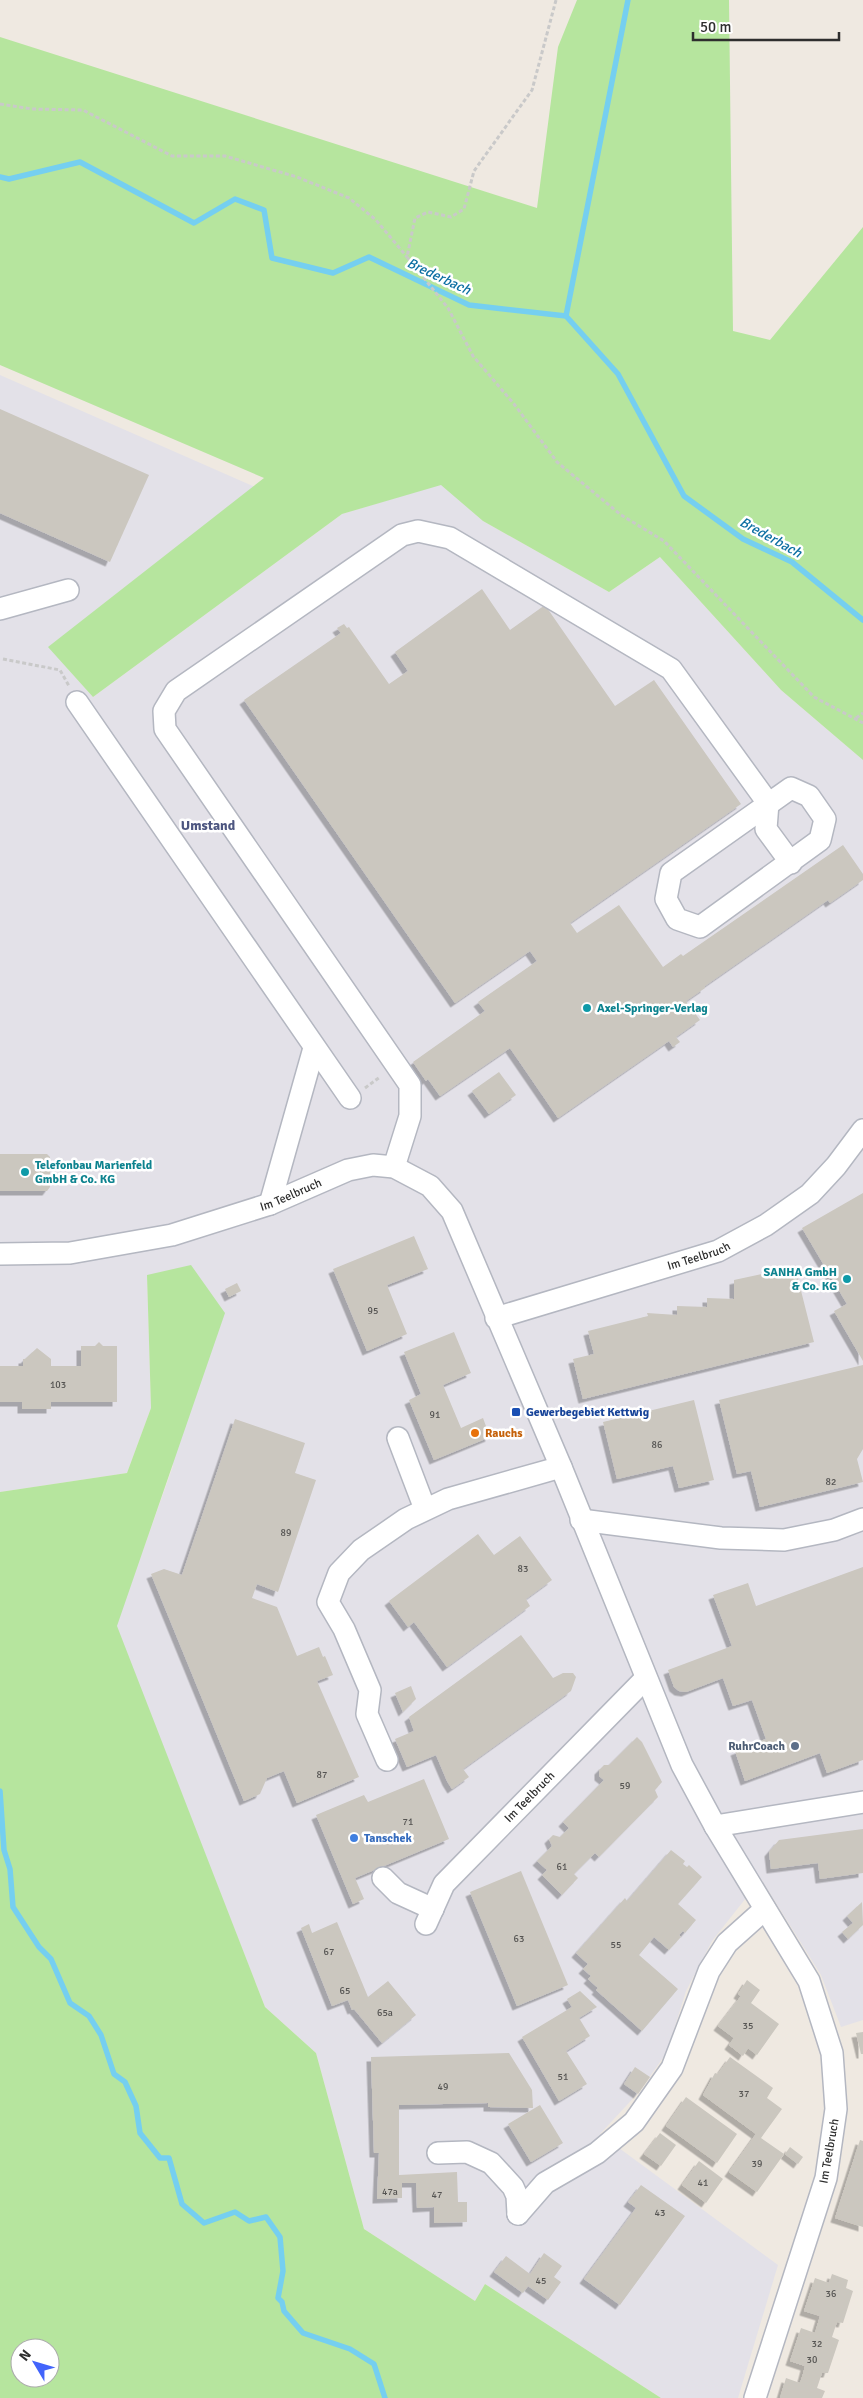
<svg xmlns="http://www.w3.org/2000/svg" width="863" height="2398" viewBox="0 0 863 2398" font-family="Signika,sans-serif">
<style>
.industrial{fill:#e3e1e8}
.green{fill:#b6e59e;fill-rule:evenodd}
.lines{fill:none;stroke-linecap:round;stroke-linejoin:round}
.stream{stroke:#75cff0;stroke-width:5.5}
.building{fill:#cbc7bf;filter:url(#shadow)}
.minor-casing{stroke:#b4b7c1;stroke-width:24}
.path{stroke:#c9c9c9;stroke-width:3;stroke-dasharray:4 2.5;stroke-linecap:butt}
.minor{stroke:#fff;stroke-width:21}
.culture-dot{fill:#0f9aa8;stroke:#fff;stroke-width:2}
.transit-dot{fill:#1a4fb4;stroke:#fff;stroke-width:2}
.food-dot{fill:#e8710a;stroke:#fff;stroke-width:2}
.service-dot{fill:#5c6f8a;stroke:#fff;stroke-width:2}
.shop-dot{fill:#3f7fe0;stroke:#fff;stroke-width:2}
.labels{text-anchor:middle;stroke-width:5;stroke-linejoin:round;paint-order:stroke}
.number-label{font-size:10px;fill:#555452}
.culture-label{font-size:12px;font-weight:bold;fill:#0d838f;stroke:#fff;text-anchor:start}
.street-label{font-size:12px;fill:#2e2e2e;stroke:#fff}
.transit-label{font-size:12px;font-weight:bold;fill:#164399;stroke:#fff;text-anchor:start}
.food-label{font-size:12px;font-weight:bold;fill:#c56008;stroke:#fff;text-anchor:start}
.service-label{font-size:12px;font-weight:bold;fill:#4e5e75;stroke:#fff;text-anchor:end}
.shop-label{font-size:12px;font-weight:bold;fill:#366cbe;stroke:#fff;text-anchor:start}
.water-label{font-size:14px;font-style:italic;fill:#0d6fa3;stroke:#fff}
.neighbourhood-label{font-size:14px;font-weight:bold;fill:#4d5680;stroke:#fff}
</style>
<defs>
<filter id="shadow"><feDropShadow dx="-4.5" dy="4.5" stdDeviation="0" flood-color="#0004"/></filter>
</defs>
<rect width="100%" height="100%" fill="#efe9e1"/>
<path class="industrial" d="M0,375L255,487L49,647L93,697L342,514L441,484L483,521L609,592L660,557L781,690L863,760V2020L841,2027L821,1975L761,1879L712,1941L686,1991L667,2052L639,2092L600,2134L778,2265L738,2398H661L485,2284L475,2301L364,2229L316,2053L265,2007L116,1626L173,1466L147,1275L151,1408L127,1473L0,1492Z"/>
<g class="green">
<path d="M577,0H729L733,331L770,340L863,227V760L781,690L660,557L609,592L483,521L441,485L342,514L93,697L48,647L264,478L0,365V37L537,208L558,47Z"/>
<path d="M191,1265L225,1313L117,1626L265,2007L316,2053L364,2229L475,2301L485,2284L661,2398H0V1492L127,1473L151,1408L147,1275ZM20,2348H50V2378H20Z"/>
</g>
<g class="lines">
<g class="stream">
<path d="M0,177L9,179L80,162L194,223L235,199L264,210L272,258L333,273L369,257L469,305L566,316L618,374L684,496L743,539L792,562L863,620"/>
<path d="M566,316L628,0"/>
<path d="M0,1791L4,1850L10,1869L13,1907L39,1947L51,1959L70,2003L89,2016L101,2035L114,2074L125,2082L136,2106L140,2133L160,2158H169L182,2204L204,2223L235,2212L249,2221L266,2217L280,2237L283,2271L278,2298L282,2302L284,2311L303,2333L350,2349L374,2364L385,2398"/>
</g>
</g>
<g class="building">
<path d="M0,409L149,475L110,562L0,513Z"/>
<path d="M482,589L510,630L545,605L615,706L654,680L741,804L570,923L577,933L619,905L663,967L681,954L683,956L843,845L863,874V880L830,903L828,900L705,986V988L686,1001L700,1020L676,1037L680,1042L673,1047L669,1041L558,1118L510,1048L440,1096L428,1079L426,1081L413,1062L485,1011L478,1002L537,961L530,951L455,1003L244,700L341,633L337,628L344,624L347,628L349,627L389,684L408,671L395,652Z"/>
<path d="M499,1072L516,1095L489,1114L472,1091Z"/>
<path d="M0,1154H47L50,1157V1187L47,1191H0Z"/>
<path d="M863,1193V1361L834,1311L847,1304L802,1228Z"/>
<path d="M414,1236L428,1269L387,1285L407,1334L367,1351L333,1269Z"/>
<path d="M795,1267L814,1342L583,1399L573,1359L594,1354L588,1331L648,1316L647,1313L677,1315V1306L707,1307V1298L734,1299V1280Z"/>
<path d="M237,1283L241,1291L229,1297L225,1289Z"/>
<path d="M454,1332L471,1373L443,1385L461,1428L483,1418L490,1437L434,1460L409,1400L421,1394L404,1352Z"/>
<path d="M99,1342L103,1346H117V1402H51V1409H22V1402H0V1366H23V1359H25L37,1348L51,1359V1366H81V1346H95Z"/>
<path d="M863,1365V1449L857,1459L863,1482L760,1507L751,1471L737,1474L719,1400Z"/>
<path d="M694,1400L714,1480L679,1488L673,1466L617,1479L603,1422Z"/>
<path d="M235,1419L305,1443L295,1473L316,1480L278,1592L257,1584L252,1598L277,1607L297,1656L319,1647L323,1657L325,1656L333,1675L317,1681L359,1777L297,1803L284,1771L267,1778L260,1794L244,1801L151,1574L164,1569L182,1575Z"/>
<path d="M478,1534L494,1555L520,1536L552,1580L526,1599L530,1606L447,1667L414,1622L408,1627L389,1601Z"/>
<path d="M863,1567V1760L827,1773L820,1753L745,1781L735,1751L766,1739L752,1700L733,1706L723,1678L686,1692L679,1691L674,1687L668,1670L732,1646L713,1595L748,1583L756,1606Z"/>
<path d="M521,1635L553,1678L563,1673H573L576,1677L571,1691L463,1769L469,1777L452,1789L447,1781L436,1755L407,1767L395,1739L414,1731L409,1717Z"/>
<path d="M411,1686L416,1699L403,1712L395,1693Z"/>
<path d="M637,1737L642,1742L662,1782L655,1790L658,1797L599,1857L595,1853L574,1874L578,1878L562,1895L542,1875L547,1870L537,1861L552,1846L549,1839L553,1835L560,1837L569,1828L563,1822L604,1780L599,1776V1770L604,1765H609Z"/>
<path d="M424,1779L449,1839L355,1878L364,1899L353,1904L316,1815L364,1795L368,1802Z"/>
<path d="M863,1829V1873L820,1879L818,1863L771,1869L769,1852L779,1840Z"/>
<path d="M671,1850L685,1861L683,1864L687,1867L689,1865L702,1877L678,1904L696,1920L685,1933L683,1931L679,1935L681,1937L669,1950L654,1937L639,1955L678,1989L642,2031L596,1990L598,1988L588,1979L591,1976L583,1969L588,1964L576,1953L625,1898L627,1901Z"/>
<path d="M521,1871L568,1985L517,2006L470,1892Z"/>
<path d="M862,1902L863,1925L848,1939L842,1932L853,1923L847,1916Z"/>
<path d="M337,1922L368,1997L388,1981L416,2015L382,2043L354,2009L352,2010L348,2000L332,2006L301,1928L309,1924L312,1933Z"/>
<path d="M747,1980L760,1990L751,2003L779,2024L757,2055L748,2048L743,2056L729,2045L734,2038L718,2026L741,1996L738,1994Z"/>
<path d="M580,1991L597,2007L579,2018L590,2036L566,2051L587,2084L559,2101L522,2037L572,2007L567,1999Z"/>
<path d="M863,2032V2054H861L856,2033Z"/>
<path d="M509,2053L532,2090L533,2108L488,2107V2103L399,2105V2175L457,2172L458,2202H467V2222L434,2223V2207L417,2208L416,2183H402V2198L377,2199L379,2153H374L371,2057Z"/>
<path d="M730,2057L773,2088L767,2098L782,2109L761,2138L784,2154L757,2192L729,2172L756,2134L703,2095L715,2073L718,2074Z"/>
<path d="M635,2067L650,2077L638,2094L624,2084Z"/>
<path d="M686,2097L737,2134L717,2163L666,2126Z"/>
<path d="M540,2105L563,2143L531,2162L508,2124Z"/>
<path d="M660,2133L676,2145L661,2166L644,2154Z"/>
<path d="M860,2140L863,2141V2227L835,2218Z"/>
<path d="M790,2147L803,2157L798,2164L785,2154Z"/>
<path d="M699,2161L723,2179L706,2203L682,2185Z"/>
<path d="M641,2185L685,2216L620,2305L584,2279L636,2208L628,2202Z"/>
<path d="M544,2253L562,2266L554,2277L561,2282L548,2300L528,2286L523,2293L494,2272L506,2256L530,2274Z"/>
<path d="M832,2274L848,2280L846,2288L853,2291L843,2323L837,2322L832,2337L839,2340L828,2373H822L817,2388L825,2391L822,2398H780L786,2378L800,2383L803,2374L805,2366L790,2361L801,2328L815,2333L820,2316L804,2311L815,2278L829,2283Z"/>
</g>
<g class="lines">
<defs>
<g id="minor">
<path d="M0,609L68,590"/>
<path d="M77,702L350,1098"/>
<path d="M791,788L809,796L825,819L820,840L700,927L677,919L666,899L671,873Z"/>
<path d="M394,1167L410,1116V1085L165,729L164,711L176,691L402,535L418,531L450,538L671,669L768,803L766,829L791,863"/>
<path d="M270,1204L314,1048"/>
<path id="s1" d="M0,1254L70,1253L172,1235L270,1204L348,1170L373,1165L394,1167L430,1186L452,1211L561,1467L682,1765L715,1826L809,1981L832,2053L836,2109L826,2178L755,2398"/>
<path id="s2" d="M496,1318L718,1251L766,1225L810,1194L836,1166L863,1130"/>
<path d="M398,1438L425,1509"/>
<path d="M581,1520L721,1538L784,1540L834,1530L863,1519"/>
<path d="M387,1760L367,1714L370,1690L344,1629L328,1602L339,1573L361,1550L406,1519L448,1499L561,1467"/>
<path d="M715,1826L863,1802"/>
<path d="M383,1878L398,1893L433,1909"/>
<path id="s3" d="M426,1924L444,1884L646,1678"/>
<path d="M438,2153L467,2152L491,2163L513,2187L517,2196L518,2214"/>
<path d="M518,2214L545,2183L597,2153L634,2122L672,2068L709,1971L727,1943L765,1909"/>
</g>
</defs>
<use href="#minor" class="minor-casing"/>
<g class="path">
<path d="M556,0L532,90L474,171L464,209L451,217L428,212L415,218L407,257L448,308L473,356L514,404L557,462L621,515L664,541L814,697L863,723"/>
<path d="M0,104L32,109L83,110L172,156H225L297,177L349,198L376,220L407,257"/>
<path d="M3,659L60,670L69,686"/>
<path d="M856,718L863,713"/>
<path d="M365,1088L380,1077"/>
</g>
<use href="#minor" class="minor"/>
</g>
<g class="culture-dot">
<circle cx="587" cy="1008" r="5"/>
<circle cx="25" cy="1172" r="5"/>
<circle cx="847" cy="1279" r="5"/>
</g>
<rect class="transit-dot" x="511" y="1407" width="10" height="10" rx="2.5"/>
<circle class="food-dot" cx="475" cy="1433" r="5"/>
<circle class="service-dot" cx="795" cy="1746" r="5"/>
<circle class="shop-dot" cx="354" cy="1838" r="5"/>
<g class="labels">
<g class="number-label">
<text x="373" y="1314">95</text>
<text x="58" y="1388">103</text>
<text x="435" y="1418">91</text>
<text x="657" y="1448">86</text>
<text x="831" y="1485">82</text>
<text x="286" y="1536">89</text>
<text x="523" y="1572">83</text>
<text x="322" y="1778">87</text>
<text x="625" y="1789">59</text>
<text x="408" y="1825">71</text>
<text x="562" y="1870">61</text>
<text x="519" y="1942">63</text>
<text x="616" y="1948">55</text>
<text x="329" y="1955">67</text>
<text x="345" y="1994">65</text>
<text x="385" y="2016">65a</text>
<text x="748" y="2029">35</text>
<text x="563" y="2080">51</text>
<text x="443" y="2090">49</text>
<text x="744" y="2097">37</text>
<text x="757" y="2167">39</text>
<text x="703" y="2186">41</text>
<text x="390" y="2195">47a</text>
<text x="437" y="2198">47</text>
<text x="660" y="2216">43</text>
<text x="541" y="2284">45</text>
<text x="831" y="2297">36</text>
<text x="817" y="2347">32</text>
<text x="812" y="2363">30</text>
</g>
<g class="culture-label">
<text x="597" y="1012">Axel-Springer-Verlag</text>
<text x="35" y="1169">Telefonbau Marienfeld<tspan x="35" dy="14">GmbH &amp; Co. KG</tspan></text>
<text x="837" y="1276" text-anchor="end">SANHA GmbH<tspan x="837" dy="14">&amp; Co. KG</tspan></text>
</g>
<g class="street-label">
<text dy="4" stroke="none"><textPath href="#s1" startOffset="299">Im Teelbruch</textPath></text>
<text dy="4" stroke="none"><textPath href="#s2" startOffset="212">Im Teelbruch</textPath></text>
<text dy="4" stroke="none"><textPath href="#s3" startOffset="166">Im Teelbruch</textPath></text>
<text transform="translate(829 2151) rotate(-80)" y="4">Im Teelbruch</text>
</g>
<g class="transit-label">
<text x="526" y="1416">Gewerbegebiet Kettwig</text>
</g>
<g class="food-label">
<text x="485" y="1437">Rauchs</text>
</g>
<g class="service-label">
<text x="785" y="1750">RuhrCoach</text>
</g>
<g class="shop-label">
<text x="364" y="1842">Tanschek</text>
</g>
<g class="water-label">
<text transform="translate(439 276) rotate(25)" y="5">Brederbach</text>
<text transform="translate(771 537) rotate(29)" y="5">Brederbach</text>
</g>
<g class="neighbourhood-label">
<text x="208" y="830">Umstand</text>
</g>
</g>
<g transform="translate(35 2363) rotate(308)"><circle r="24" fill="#ffffff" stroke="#ababab"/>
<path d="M0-4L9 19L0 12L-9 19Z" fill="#4264fb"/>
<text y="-8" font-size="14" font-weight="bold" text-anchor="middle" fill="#2e2e2e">N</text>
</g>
<path d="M693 32v8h146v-8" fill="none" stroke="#2e2e2e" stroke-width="2.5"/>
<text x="700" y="32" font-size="15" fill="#2e2e2e" stroke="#ffffff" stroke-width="4" paint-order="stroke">50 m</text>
</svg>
